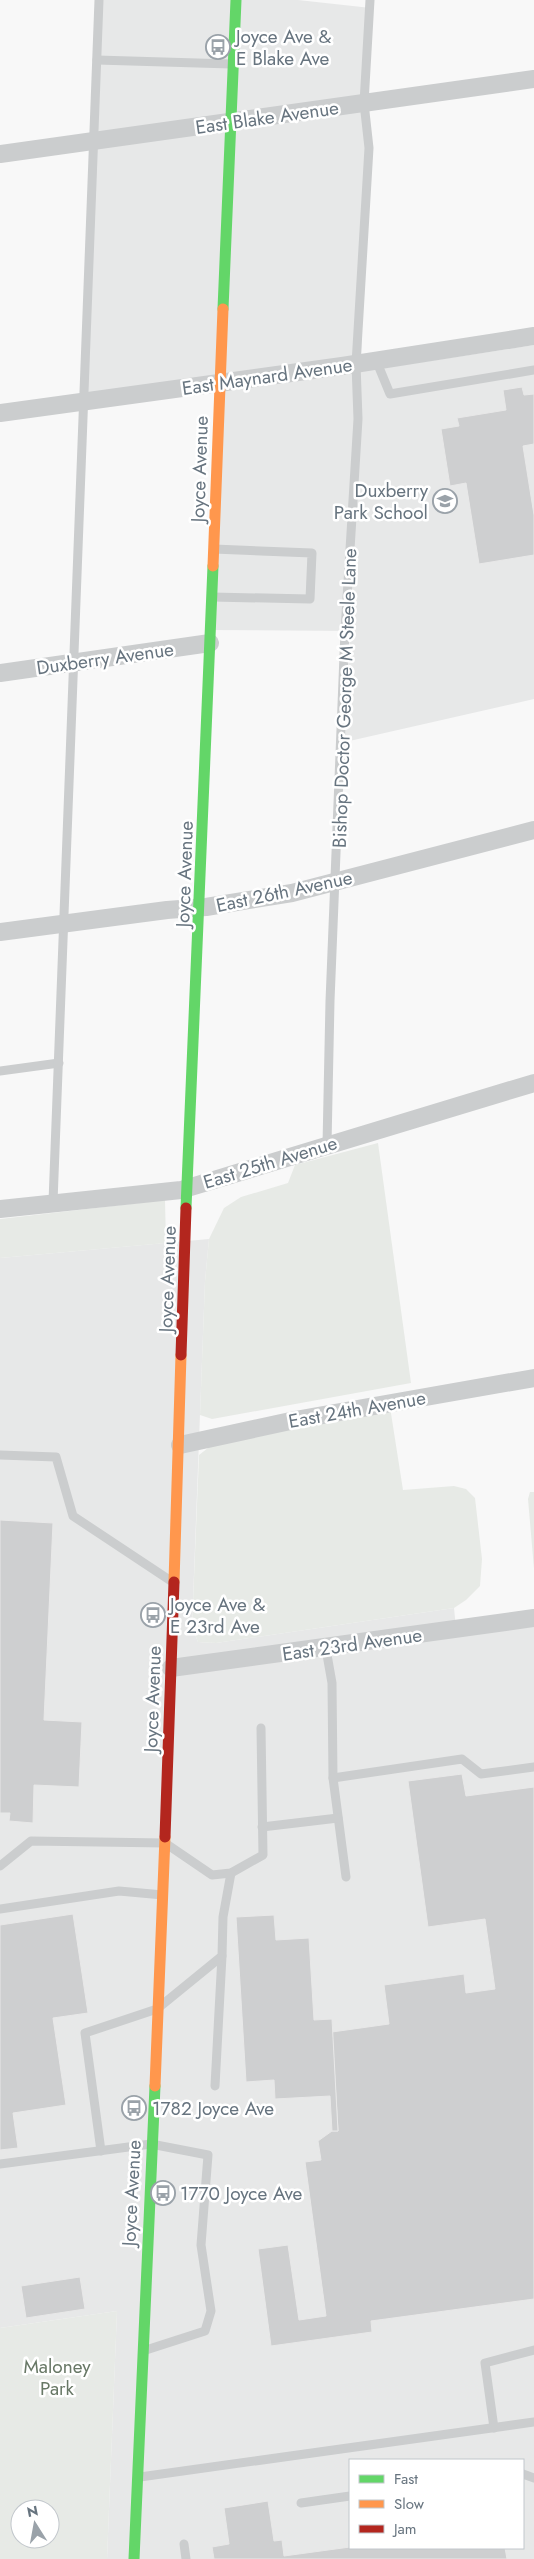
<svg xmlns="http://www.w3.org/2000/svg" width="534" height="2559" viewBox="0 0 534 2559" font-family="Jost,sans-serif">
<style>
.built{fill:#e7e8e8;fill-rule:evenodd}
.green{fill:#e7eae6;fill-rule:evenodd}
.building{fill:#cecfd0;stroke:#e8e8e8}
.lines{fill:none;stroke-linecap:round;stroke-linejoin:round}
.lane{stroke:#cbcdce;stroke-width:9}
.street{stroke:#cbcdce;stroke-width:18}
.fast{stroke:#63d668;stroke-width:11}
.slow{stroke:#ff974d;stroke-width:11}
.jam{stroke:#b3261e;stroke-width:11}
.labels{text-anchor:middle;stroke-width:5;stroke-linejoin:round;paint-order:stroke}
.poi-label{font-size:19px;fill:#67747f;stroke:#fff;text-anchor:start}
.street-label{font-size:19px;fill:#67747f;stroke:#fff}
.park-label{font-size:19px;fill:#687866;stroke:#fff}
</style>
<rect width="100%" height="100%" fill="#f8f8f8"/>
<g class="built">
<path d="M102,0H298L371,8L361,364L363,371L534,345V699L345,742L350,631L208,630L220,381L86,397Z"/>
<path d="M209,1239L205,1281L192,1627L198,1642L216,1643L454,1608L456,1628L534,1617V2559H107L117,2311L0,2328V1258ZM350,2460H523V2548H350Z"/>
</g>
<g class="green">
<path d="M378,1143L411,1383L212,1419L200,1415L205,1281L209,1239L224,1208L241,1197L288,1183L295,1165Z"/>
<path d="M165,1200L166,1243L0,1258V1219Z"/>
<path d="M390,1407L403,1490L454,1486L466,1489L475,1498L482,1559L480,1586L466,1600L454,1608L216,1643L198,1642L192,1627L199,1455L217,1441Z"/>
<path d="M530,1492H534V1569L528,1499Z"/>
<path d="M117,2311L107,2559H0V2328ZM20,2509H50V2539H20Z"/>
</g>
<g class="building">
<path d="M522,387L524,395L534,394V444L523,446L534,515V555L479,564L466,483L450,486L441,429L459,426L457,418L506,410L503,390Z"/>
<path d="M0,1520L53,1523L44,1720L82,1722L79,1787L34,1785L33,1823L9,1821L10,1813H0Z"/>
<path d="M462,1774L466,1796L534,1787V2299L371,2321L372,2332L271,2346L258,2249L288,2245L299,2320L326,2316L305,2162L321,2160L318,2141L332,2131H338L332,2032L389,2024L384,1985L464,1974L466,1993L495,1989L485,1919L428,1927L408,1781Z"/>
<path d="M73,1914L88,2013L53,2018L66,2105L13,2113L18,2148L0,2150V1925Z"/>
<path d="M274,1915L276,1940L309,1938L314,2020L332,2019L338,2131H332L330,2096L275,2099L274,2080L246,2082L236,1917Z"/>
<path d="M80,2277L85,2309L26,2318L21,2286Z"/>
<path d="M268,2501L274,2541L282,2540L284,2556L350,2547L505,2548L507,2559H214L212,2547L229,2544L224,2508Z"/>
</g>
<g class="lines">
<g class="lane">
<path d="M97,60L231,64"/>
<path d="M376,360L390,394L534,370"/>
<path d="M212,597L310,599L312,553L214,549"/>
<path d="M0,1071L59,1063"/>
<path d="M327,1145L330,1001L345,631L358,419L356,364L369,148L364,103L370,0"/>
<path d="M53,1202L99,0"/>
<path d="M0,1455L56,1457L73,1516L171,1581"/>
<path d="M326,1649L332,1683L333,1778L462,1759L481,1774L534,1767"/>
<path d="M333,1778L346,1877"/>
<path d="M262,1827L338,1818"/>
<path d="M0,1866L31,1841L165,1843L212,1875L231,1873L263,1855L261,1728"/>
<path d="M0,1909L119,1891L163,1895"/>
<path d="M215,2086L222,1956"/>
<path d="M101,2151L85,2033L157,2009L222,1956L223,1917L231,1873"/>
<path d="M0,2164L151,2144L208,2155L201,2245L211,2311L205,2331L146,2350"/>
<path d="M494,2428L485,2363L534,2350"/>
<path d="M523,2474L534,2478"/>
<path d="M140,2477L534,2422"/>
<path d="M301,2503L350,2496"/>
<path d="M184,2544L186,2559"/>
</g>
<g class="street">
<path d="M0,154L534,79"/>
<path d="M0,413L342,366L534,336"/>
<path d="M0,673L210,643"/>
<path d="M0,932L167,910L206,907L292,893L534,830"/>
<path d="M0,1209L181,1190L534,1083"/>
<path d="M180,1445L295,1420L534,1378"/>
<path d="M171,1668L534,1618"/>
</g>
<g class="fast">
<path d="M223,309L236,0"/>
<path d="M186,1208L213,566"/>
<path d="M134,2559L155,2086"/>
</g>
<g class="slow">
<path d="M213,566L223,309"/>
<path d="M174,1582L181,1355"/>
<path d="M155,2086L165,1837"/>
</g>
<g class="jam">
<path d="M181,1355L186,1208"/>
<path d="M165,1837L174,1582"/>
</g>
</g>
<defs>
<symbol id="bus-ring" viewBox="-11 -11 22 22"><circle r="9.5" fill="#fff" stroke="#9aa2a9" stroke-width="1.5"/><path d="M-5-6H5V4H4V6H2V4H-2V6H-4V4H-5ZM-3.5-4V0h7V-4ZM-3.5 1.2v1.5H-2V1.2ZM2 1.2v1.5H3.5V1.2Z" fill="#9aa2a9"/></symbol>
<symbol id="school-ring" viewBox="-11 -11 22 22"><circle r="9.5" fill="#fff" stroke="#9aa2a9" stroke-width="1.5"/><path d="M0-5L7-2L0 1L-7-2ZM-4 1L0 2.5L4 1V4Q0 6-4 4Z" fill="#9aa2a9"/></symbol>
</defs>
<g fill-rule="evenodd">
<use href="#bus-ring" x="204" y="33" width="28" height="28"/>
<use href="#school-ring" x="431" y="487" width="28" height="28"/>
<use href="#bus-ring" x="139" y="1601" width="28" height="28"/>
<use href="#bus-ring" x="120" y="2094" width="28" height="28"/>
<use href="#bus-ring" x="149" y="2179" width="28" height="28"/>
</g>
<g class="labels">
<g class="poi-label">
<text x="236" y="43">Joyce Ave &amp;<tspan x="236" dy="22">E Blake Ave</tspan></text>
<text x="428" y="497" text-anchor="end">Duxberry<tspan x="428" dy="22">Park School</tspan></text>
<text x="170" y="1611">Joyce Ave &amp;<tspan x="170" dy="22">E 23rd Ave</tspan></text>
<text x="152" y="2115">1782 Joyce Ave</text>
<text x="180" y="2200">1770 Joyce Ave</text>
</g>
<g class="street-label">
<text transform="translate(267 117) rotate(-8)" y="7">East Blake Avenue</text>
<text transform="translate(267 376) rotate(-8)" y="7">East Maynard Avenue</text>
<text transform="translate(199 469) rotate(-88)" y="7">Joyce Avenue</text>
<text transform="translate(105 658) rotate(-8)" y="7">Duxberry Avenue</text>
<text transform="translate(344 698) rotate(-88)" y="7">Bishop Doctor George M Steele Lane</text>
<text transform="translate(184 874) rotate(-88)" y="7">Joyce Avenue</text>
<text transform="translate(284 891) rotate(-12)" y="7">East 26th Avenue</text>
<text transform="translate(270 1162) rotate(-17)" y="7">East 25th Avenue</text>
<text transform="translate(167 1279) rotate(-88)" y="7">Joyce Avenue</text>
<text transform="translate(357 1409) rotate(-10)" y="7">East 24th Avenue</text>
<text transform="translate(352 1644) rotate(-8)" y="7">East 23rd Avenue</text>
<text transform="translate(152 1699) rotate(-88)" y="7">Joyce Avenue</text>
<text transform="translate(131 2193) rotate(-87)" y="7">Joyce Avenue</text>
</g>
<g class="park-label">
<text x="57" y="2373">Maloney<tspan x="57" dy="22">Park</tspan></text>
</g>
</g>
<rect x="349" y="2459" width="175" height="90" fill="#ffffff" stroke="#c2c7cc"/>
<rect x="359" y="2475" width="25" height="8" fill="#63d668" stroke="#c2c7cc"/>
<text x="394" y="2484" font-size="15" fill="#67747f">Fast</text>
<rect x="359" y="2500" width="25" height="8" fill="#ff974d" stroke="#c2c7cc"/>
<text x="394" y="2509" font-size="15" fill="#67747f">Slow</text>
<rect x="359" y="2525" width="25" height="8" fill="#b3261e" stroke="#c2c7cc"/>
<text x="394" y="2534" font-size="15" fill="#67747f">Jam</text>
<g transform="translate(35 2524) rotate(349)"><circle r="24" fill="#ffffff" stroke="#c2c7cc"/>
<path d="M0-4L9 19L0 12L-9 19Z" fill="#9aa2a9"/>
<text y="-8" font-size="14" font-weight="bold" text-anchor="middle" fill="#67747f">N</text>
</g>
</svg>
